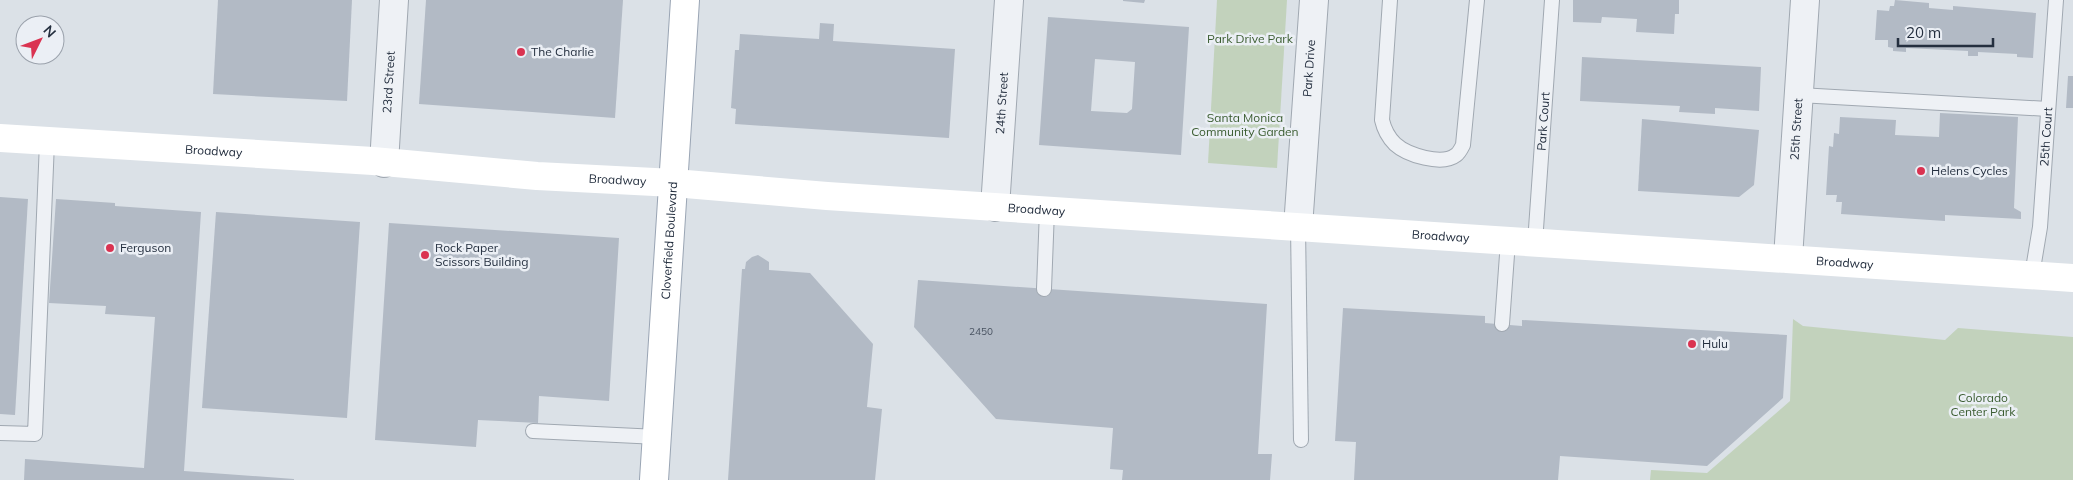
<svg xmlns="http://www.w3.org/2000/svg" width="2073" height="480" viewBox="0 0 2073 480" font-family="Mulish,sans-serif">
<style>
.green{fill:#c2d2bc}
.building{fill:#b2bac5;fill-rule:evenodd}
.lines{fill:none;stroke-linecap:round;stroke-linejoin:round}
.lane-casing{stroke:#a0a8b1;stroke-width:16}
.street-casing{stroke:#a0a8b1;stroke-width:30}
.primary-casing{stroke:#9aa5b4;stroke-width:30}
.lane{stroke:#eef1f5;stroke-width:14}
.street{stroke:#eef1f5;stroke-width:28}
.secondary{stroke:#fff;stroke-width:28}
.primary{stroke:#fff;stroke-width:28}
.poi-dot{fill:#da3351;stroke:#ebeff5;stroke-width:2}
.labels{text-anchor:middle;stroke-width:5;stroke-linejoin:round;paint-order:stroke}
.number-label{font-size:10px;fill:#485260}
.park-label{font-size:12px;fill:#3a5c30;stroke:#ebeff5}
.poi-label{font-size:12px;fill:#242f3f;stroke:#ebeff5;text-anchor:start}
.street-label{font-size:12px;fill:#242f3f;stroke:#ebeff5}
</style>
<rect width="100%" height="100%" fill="#dbe1e7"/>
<g class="green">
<path d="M1217,0H1287L1277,168L1208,163Z"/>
<path d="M1793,319L1803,326L1945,340L1958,328L2073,337V480H1650L1651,470L1707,473L1790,401Z"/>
</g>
<g class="building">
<path d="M218,0H352L347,101L213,94Z"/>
<path d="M426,0H623L615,118L419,104Z"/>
<path d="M1123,0H1145L1144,3L1123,1Z"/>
<path d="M1573,0H1679V14H1675L1674,34L1636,32L1637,19L1602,17L1601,23L1573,22Z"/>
<path d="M1895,0L1929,3V8L1953,10V6L2036,13L2033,58L2017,57V54L1978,52V56H1968V51L1906,48V52L1893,51V48L1888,47V40H1875L1877,10L1889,11L1890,6H1894Z"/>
<path d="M1048,17L1189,27L1181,155L1039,145ZM1095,59L1135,62L1132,109L1127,113L1091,111Z"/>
<path d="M820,23L834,24L833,41L955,49L949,138L735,124L736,109L731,108L735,50H739L740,34L819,39Z"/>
<path d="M1582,57L1761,67L1759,111L1715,108V114L1679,112L1680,106L1580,101Z"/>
<path d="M2068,76H2073V108H2066Z"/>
<path d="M1940,113L2018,117L2014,208L2021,212V219L1945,215V221L1841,214L1842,202H1836L1837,195H1826L1829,146L1833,147L1834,133L1839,134L1840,117L1896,120L1895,135L1939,137Z"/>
<path d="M1642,119L1759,130L1754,185L1739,197L1638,191Z"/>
<path d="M0,197L28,199L15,415L0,414Z"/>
<path d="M56,199L115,203V206L201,212L184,471L294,479V480H24L25,459L144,468L155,317L105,314L106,306L49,303Z"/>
<path d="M216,212L360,222L347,418L202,408Z"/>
<path d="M389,223L619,238L609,401L539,396L538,423L478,420L476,447L375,440Z"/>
<path d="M758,255L769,262V270L810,273L873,344L867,407L882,409L875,480H728L742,269H745L746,262L752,257Z"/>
<path d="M918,280L1267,304L1258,454H1272L1270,480H1122L1123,470L1110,469L1113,428L996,419L914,327Z"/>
<path d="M1343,308L1485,316V323L1522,326V320L1787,335L1783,398L1707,466L1560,456L1558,480H1354L1356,442L1335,441Z"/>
</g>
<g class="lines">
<defs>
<g id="lane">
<path d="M1390,0L1382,120C1384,129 1388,137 1395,144C1407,155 1442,166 1456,155C1459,153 1461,149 1463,145L1477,0"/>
<path d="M1799,95L2048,109"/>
<path d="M1298,227L1301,440"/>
<path id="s1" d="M1535,243L1552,0"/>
<path id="s2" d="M2032,275L2040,227L2056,0"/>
<path d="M1044,289L1047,210"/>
<path d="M1502,324L1508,241"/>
<path d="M533,431L658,437"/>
<path d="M0,433L35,434L47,142"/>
</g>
<g id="street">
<path id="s3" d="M384,163L394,0"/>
<path id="s4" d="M995,207L1009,0"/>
<path id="s5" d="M1298,227L1314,0"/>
<path id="s6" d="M1788,258L1805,0"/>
</g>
<g id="primary">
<path id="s8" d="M654,480L685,0"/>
</g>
</defs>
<use href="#lane" class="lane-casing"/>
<use href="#street" class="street-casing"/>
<use href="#primary" class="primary-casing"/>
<use href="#lane" class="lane"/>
<use href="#street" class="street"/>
<path class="secondary" id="s7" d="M0,138L373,161L537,176L674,183L827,196L2073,278"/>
<use href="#primary" class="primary"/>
</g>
<g class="poi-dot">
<circle cx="521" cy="52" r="5"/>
<circle cx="1921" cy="171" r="5"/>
<circle cx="110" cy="248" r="5"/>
<circle cx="425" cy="255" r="5"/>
<circle cx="1692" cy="344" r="5"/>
</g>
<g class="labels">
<g class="number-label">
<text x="981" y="335">2450</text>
</g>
<g class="park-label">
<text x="1250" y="43">Park Drive Park</text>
<text x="1245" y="122">Santa Monica<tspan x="1245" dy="14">Community Garden</tspan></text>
<text x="1983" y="402">Colorado<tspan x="1983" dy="14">Center Park</tspan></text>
</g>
<g class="poi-label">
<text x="531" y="56">The Charlie</text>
<text x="1931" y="175">Helens Cycles</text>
<text x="120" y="252">Ferguson</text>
<text x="435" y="252">Rock Paper<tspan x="435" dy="14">Scissors Building</tspan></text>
<text x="1702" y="348">Hulu</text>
</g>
<g class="street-label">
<text dy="4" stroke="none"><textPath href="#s5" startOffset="159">Park Drive</textPath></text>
<text dy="4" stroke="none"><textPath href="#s3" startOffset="81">23rd Street</textPath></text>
<text dy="4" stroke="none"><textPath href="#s4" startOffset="104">24th Street</textPath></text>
<text dy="4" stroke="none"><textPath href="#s1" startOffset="122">Park Court</textPath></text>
<text dy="4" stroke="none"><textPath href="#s6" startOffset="129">25th Street</textPath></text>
<text dy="4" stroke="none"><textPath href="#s2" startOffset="139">25th Court</textPath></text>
<text dy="4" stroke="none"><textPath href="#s7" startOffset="214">Broadway</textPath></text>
<text dy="4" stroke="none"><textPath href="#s7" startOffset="619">Broadway</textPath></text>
<text dy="4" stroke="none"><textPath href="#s7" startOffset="1039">Broadway</textPath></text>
<text dy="4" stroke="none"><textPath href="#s7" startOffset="1444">Broadway</textPath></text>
<text dy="4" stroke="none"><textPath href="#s8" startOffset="240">Cloverfield Boulevard</textPath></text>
<text dy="4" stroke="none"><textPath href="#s7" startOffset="1849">Broadway</textPath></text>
</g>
</g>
<g transform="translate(40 40) rotate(48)"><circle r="24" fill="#ebeff5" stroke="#9ba2ac"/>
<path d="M0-4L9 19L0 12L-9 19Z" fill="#da3351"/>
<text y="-8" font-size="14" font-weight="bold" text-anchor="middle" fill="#242f3f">N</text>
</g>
<path d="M1898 38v8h95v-8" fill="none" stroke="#242f3f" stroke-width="2.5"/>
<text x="1906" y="38" font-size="15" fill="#242f3f" stroke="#ebeff5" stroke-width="4" paint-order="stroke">20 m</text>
</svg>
